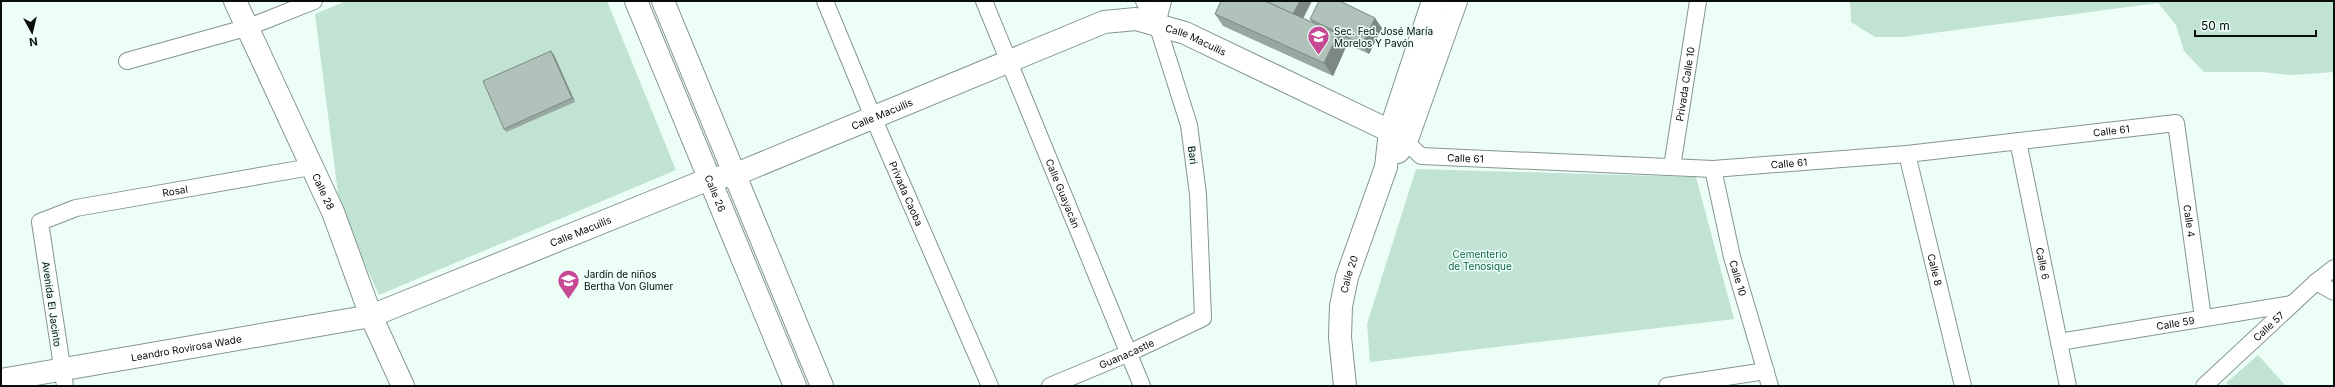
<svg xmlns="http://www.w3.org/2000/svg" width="2335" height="387" viewBox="0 0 2335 387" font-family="Inter,sans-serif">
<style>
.green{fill:#c1e3d4}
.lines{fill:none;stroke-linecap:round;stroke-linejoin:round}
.street-casing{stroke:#85968e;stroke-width:18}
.secondary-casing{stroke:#85968e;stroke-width:24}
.primary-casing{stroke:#85968e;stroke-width:24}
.street{stroke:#fff;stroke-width:16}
.secondary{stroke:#fff;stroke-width:22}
.primary{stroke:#fff;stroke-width:22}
.wall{fill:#98a7a0}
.shaded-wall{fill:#7c8882}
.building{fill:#b1c2ba;stroke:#7c8882}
.labels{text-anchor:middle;stroke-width:3;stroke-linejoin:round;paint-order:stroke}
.poi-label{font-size:10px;fill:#070d0a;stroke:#ecfef6;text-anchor:start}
.street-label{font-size:10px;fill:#070d0a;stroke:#ecfef6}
.park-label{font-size:10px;fill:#0f654b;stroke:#ecfef6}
</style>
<rect width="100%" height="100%" fill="#ecfef6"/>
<g class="green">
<path d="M346,1H607L676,170L379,295L340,209L315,14Z"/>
<path d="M1850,1H2334V72L2291,75L2262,72H2204L2184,51L2176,25L2158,3L1903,37H1875L1851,22Z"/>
<path d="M1416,169L1696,177L1734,319L1370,362L1367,324Z"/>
<path d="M2258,355L2286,386H2229L2226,383Z"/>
</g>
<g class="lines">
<defs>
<g id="street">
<path id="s1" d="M825,1L873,117L990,386"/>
<path id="s2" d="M984,1L1142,386"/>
<path d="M1157,24L1163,1"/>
<path d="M127,61L249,27L314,1"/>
<path id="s3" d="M2018,141L2068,386"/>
<path id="s4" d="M1406,142L1421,156L1713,169L1907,154L2176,123L2203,318"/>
<path id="s5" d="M1907,154L1963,386"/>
<path id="s6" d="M1672,167L1698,1"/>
<path id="s7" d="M1713,169L1732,257L1770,386"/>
<path d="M2316,282L2334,292"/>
<path id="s8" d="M2059,342L2292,304"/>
<path id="s9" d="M65,386L40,222L76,208L311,167"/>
<path id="s10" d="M1050,386L1129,353L1203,318L1198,194L1189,125L1157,24L1144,1"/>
<path d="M1667,386L1766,371"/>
<path id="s11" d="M2204,386L2316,282L2334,268"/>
</g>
<g id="secondary">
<path id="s12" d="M636,1L795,386"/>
<path d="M663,1L822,386"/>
<path id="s13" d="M1,380L371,316"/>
</g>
<g id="primary">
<path id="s14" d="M235,1L333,212L371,316L403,386"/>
<path d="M1398,152L1406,142L1456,1"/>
<path id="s15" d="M371,316L709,179L734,175L1104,22L1136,19L1185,33L1390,131L1406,142"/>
<path id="s16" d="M1345,386L1340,337L1341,306L1347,277L1386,167L1390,131L1433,1"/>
</g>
</defs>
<use href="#street" class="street-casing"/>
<use href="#secondary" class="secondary-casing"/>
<use href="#primary" class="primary-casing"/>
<use href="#street" class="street"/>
<use href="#secondary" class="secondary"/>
<use href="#primary" class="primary"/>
</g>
<g class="wall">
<path d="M1221,1H1312L1303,19L1312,23L1310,19L1382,28L1369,54L1343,42L1346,47L1333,76L1223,26L1215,14Z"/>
<path d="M551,51L554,55L575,102L506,132L504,129Z"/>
</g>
<g class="shaded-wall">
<path d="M1300,1H1312L1299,25L1292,15Z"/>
<path d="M1375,18L1382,28L1369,54L1362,44Z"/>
<path d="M1338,34L1346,47L1333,76L1324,63Z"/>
<path d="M551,51L554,55L575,102L572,98Z"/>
</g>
<g class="building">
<path d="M1221,1H1265L1338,34L1324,63L1215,14Z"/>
<path d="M1266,1H1300L1293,14Z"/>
<path d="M1319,1H1340L1375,18L1362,44L1310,19Z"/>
<path d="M551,51L572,98L504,129L483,81Z"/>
</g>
<defs>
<symbol id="school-pin" viewBox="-11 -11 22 30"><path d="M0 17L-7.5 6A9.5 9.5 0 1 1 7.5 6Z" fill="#c74894" stroke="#ecfef6"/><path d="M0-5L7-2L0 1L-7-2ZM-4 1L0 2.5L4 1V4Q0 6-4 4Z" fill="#fff"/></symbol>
</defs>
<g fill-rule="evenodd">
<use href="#school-pin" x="1306" y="24" width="25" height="34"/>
<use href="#school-pin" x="556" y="268" width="25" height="34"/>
</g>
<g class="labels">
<g class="poi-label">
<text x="1334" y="35">Sec. Fed. José María<tspan x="1334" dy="12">Morelos Y Pavón</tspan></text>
<text x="584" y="278">Jardín de niños<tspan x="584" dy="12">Bertha Von Glumer</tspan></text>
</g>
<g class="street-label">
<text dy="4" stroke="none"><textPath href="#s15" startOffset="886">Calle Macuilis</textPath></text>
<text dy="4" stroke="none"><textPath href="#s6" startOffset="84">Privada Calle 10</textPath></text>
<text dy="4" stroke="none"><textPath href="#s15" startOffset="550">Calle Macuilis</textPath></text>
<text dy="4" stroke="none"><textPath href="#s4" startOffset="713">Calle 61</textPath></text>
<text transform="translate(1193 155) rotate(82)" y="4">Bari</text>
<text dy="4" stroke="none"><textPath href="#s4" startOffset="65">Calle 61</textPath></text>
<text dy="4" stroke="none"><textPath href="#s4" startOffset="389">Calle 61</textPath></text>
<text dy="4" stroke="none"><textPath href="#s9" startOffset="305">Rosal</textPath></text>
<text dy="4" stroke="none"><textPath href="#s14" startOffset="210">Calle 28</textPath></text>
<text dy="4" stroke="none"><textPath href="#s2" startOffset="208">Calle Guayacán</textPath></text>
<text dy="4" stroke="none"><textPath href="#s12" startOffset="208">Calle 26</textPath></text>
<text dy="4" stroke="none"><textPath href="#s1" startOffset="209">Privada Caoba</textPath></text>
<text dy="4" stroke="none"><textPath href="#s4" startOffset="877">Calle 4</textPath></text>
<text dy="4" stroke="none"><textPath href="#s15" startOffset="226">Calle Macuilis</textPath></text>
<text dy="4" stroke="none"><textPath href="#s3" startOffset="125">Calle 6</textPath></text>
<text dy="4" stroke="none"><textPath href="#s5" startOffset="119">Calle 8</textPath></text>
<text dy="4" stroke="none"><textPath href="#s16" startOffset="113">Calle 20</textPath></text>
<text dy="4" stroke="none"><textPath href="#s7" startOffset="112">Calle 10</textPath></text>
<text transform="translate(52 304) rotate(82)" y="4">Avenida El Jacinto</text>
<text dy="4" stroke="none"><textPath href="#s8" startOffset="118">Calle 59</textPath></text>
<text dy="4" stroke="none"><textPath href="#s11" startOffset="88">Calle 57</textPath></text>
<text dy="4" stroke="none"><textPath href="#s13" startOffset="188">Leandro Rovirosa Wade</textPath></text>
<text dy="4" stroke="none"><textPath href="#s10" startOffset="83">Guanacastle</textPath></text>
</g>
<g class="park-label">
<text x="1480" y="258">Cementerio<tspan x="1480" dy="12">de Tenosique</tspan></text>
</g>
</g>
<rect width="2335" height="387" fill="none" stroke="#070d0a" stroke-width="4"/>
<g transform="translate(32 32) rotate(172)" stroke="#ecfef6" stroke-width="3" paint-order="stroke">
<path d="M0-3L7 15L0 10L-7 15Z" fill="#070d0a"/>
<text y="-6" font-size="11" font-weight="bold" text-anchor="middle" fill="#070d0a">N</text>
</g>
<path d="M2195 30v6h121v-6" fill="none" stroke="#070d0a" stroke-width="2"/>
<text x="2201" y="30" font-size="12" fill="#070d0a" stroke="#ecfef6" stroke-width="3" paint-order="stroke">50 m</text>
</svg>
